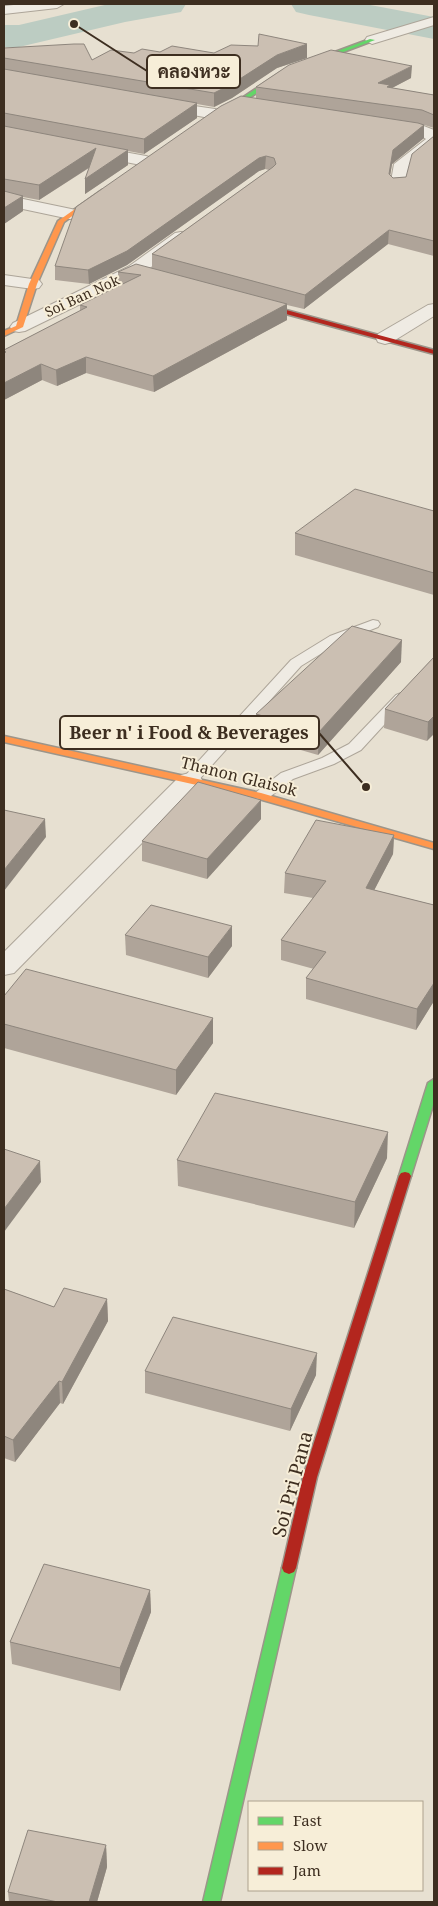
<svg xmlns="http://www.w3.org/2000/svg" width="438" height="1906" viewBox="0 0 438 1906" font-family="'Noto Serif',Sarabun,serif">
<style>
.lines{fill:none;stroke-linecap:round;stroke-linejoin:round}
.river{fill:#bcccc2;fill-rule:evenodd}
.lane-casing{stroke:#ada599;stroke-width:2}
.street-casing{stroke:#ada599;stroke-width:2}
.fast-casing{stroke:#9c958a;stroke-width:3}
.slow-casing{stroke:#9c958a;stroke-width:3}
.jam-casing{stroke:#9c958a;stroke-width:3}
.lane{fill:#efebe3;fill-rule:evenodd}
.street{fill:#efebe3;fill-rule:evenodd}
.fast{fill:#63d668;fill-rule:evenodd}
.slow{fill:#ff974d;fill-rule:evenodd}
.jam{fill:#b3261e;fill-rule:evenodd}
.wall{fill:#afa499}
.shaded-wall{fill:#8e867d}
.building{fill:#cbbfb2;stroke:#8e867d}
.labels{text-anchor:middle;stroke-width:4;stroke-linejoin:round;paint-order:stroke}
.far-street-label{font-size:14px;fill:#3d2e20;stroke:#f7eed8}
.street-label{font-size:16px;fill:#3d2e20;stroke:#f7eed8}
.near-street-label{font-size:19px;fill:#3d2e20;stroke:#f7eed8}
.leader{fill:none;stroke:#3d2e20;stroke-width:2}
.callout-dot{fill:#3d2e20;stroke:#f7eed8;stroke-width:2}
.callout{fill:#f7eed8;stroke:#3d2e20;stroke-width:2}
.callout-label{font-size:18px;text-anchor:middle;font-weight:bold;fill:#3d2e20}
</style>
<rect width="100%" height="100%" fill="#e7e0d1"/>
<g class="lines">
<g class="river">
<path d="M109,4H186L181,12L125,22L19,47H4V25H19Z"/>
<path d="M291,4H365L434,17V39L309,15L296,12Z"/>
</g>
<defs>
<g id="lane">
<path d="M373,620L378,621L380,624L378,627L340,642L301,666L196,783H184L182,780L184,777L291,660L330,636Z"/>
<path d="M401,693L406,695L409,698L406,701L361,750L334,764L293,779L267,799H255L253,796L255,793L281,773L322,758L349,744L396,695Z"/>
</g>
<g id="street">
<path d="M23,4H64L57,8L4,14V6Z"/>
<path d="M434,17V25L372,44L365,40L367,37Z"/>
<path d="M160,101L215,109L220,111L223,114L220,117L215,119L155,108L153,105L155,102Z"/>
<path d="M387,120L421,125L434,130V147L410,166L406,187L404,190H392L390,187L394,164L426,139L418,134L382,128L379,125L382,122Z"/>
<path d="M91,146L146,156L152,158L154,161L152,164L146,166L85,154L83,151L85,148Z"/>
<path d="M4,195L76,210L78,214L76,218L70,219L4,205Z"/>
<path d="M181,232L187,233L189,237L187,241L140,275L25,331L19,332L13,331L10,327L13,323L128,267L175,233Z"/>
<path d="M4,275L39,280L42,284L39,288L33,289L4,285Z"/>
<path d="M434,304V316L392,342L385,344L378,342L376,338L378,334L428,305Z"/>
<path d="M190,773L199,775L202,780L199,785L14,973L4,975V952L181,775Z"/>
</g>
<g id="fast">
<path d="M370,39L375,40L285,74L240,104L215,116L210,115L236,102L281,72Z"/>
<path d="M434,1079V1102L411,1176L409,1179H401L399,1176L428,1083Z"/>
<path d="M289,1562L294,1564L296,1568L220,1902H203L282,1568L284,1564Z"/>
</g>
<g id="slow">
<path d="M102,190L107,191L64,222L37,284L23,327L4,336V331L16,326L29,284L58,221Z"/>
<path d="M4,736L261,793L434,843V849L259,799L4,742Z"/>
</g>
<g id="jam">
<path d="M249,300L434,350V354L249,304Z"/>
<path d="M405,1172L409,1173L411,1176L317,1477L296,1568L294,1572L289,1574L284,1572L282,1568L303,1477L399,1176L401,1173Z"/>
</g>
</defs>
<use href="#lane" class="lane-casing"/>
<use href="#street" class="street-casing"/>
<use href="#fast" class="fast-casing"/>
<use href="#slow" class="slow-casing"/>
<use href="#jam" class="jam-casing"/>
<use href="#lane" class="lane"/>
<use href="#street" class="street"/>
<use href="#fast" class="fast"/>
<use href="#slow" class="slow"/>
<use href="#jam" class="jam"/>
</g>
<g class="wall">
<path d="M4,48L92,60L134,53L160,52L214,53L307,58L277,68L232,98L214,107L197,104V118L144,154L128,151V165L85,194V179L89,168L39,200L23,197V211L4,224Z"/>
<path d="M411,78L392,88L434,95V128L418,123L424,125V138L392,164L390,176L393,178L406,177L434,136V256L388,244L304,309L287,305V320L154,392L86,373L57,386L42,380L4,400V350L80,311V305L118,286V272L152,268V254L269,170L265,169L259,171L127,265L89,284L55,280V266L256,98V87Z"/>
<path d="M434,511V595L295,555V533Z"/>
<path d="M434,657L427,741L384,728L385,709Z"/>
<path d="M401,662L318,755L256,737V714Z"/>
<path d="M261,819L207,879L142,861V841Z"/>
<path d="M394,835L393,854L374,890L434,905V1001L416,1030L306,999V978L314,969L281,960V940L313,898L284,893L285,873Z"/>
<path d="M125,935L232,946L208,978L126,955Z"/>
<path d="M4,996L213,1018V1043L176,1095L4,1048Z"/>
<path d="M387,1158L354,1228L178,1186L177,1160Z"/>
<path d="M4,1289L54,1307L107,1299L108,1321L63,1404L60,1403L15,1462L4,1458Z"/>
<path d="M145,1371L316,1375L290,1431L145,1393Z"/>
<path d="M150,1590L151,1612L120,1691L12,1664L10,1642Z"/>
<path d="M106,1845L107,1867L97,1902H9L8,1892Z"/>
</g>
<g class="shaded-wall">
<path d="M307,44V58L277,68L232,98L214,107V93L277,55Z"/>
<path d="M412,66L411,78L390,89L378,83Z"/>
<path d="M197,103V118L144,154V139Z"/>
<path d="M424,125V138L392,164L388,188L389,174L393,150Z"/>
<path d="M96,148V163L39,200V185Z"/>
<path d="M128,150V165L85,194V179Z"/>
<path d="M266,156L265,169L259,171L127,265L89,284L88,270L259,158Z"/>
<path d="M23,196V211L4,224V208Z"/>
<path d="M389,230L388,244L304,309L305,295Z"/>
<path d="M287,304V320L154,392L153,376Z"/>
<path d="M86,357V373L57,386L56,370Z"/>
<path d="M41,364L42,380L4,400V383Z"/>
<path d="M402,640L401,662L318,755L319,732Z"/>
<path d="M434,716V734L427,741L428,722Z"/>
<path d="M261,800V819L207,879V859Z"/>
<path d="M45,819L46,837L4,891V870Z"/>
<path d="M394,835L393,854L365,908L366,888Z"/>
<path d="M232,926V946L208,978V957Z"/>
<path d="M434,983V1001L416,1030L417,1009Z"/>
<path d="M213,1018V1043L176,1095V1070Z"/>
<path d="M388,1132L387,1158L354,1228L355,1202Z"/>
<path d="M40,1161L41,1182L4,1232V1209Z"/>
<path d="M107,1299L108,1321L63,1404L62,1382Z"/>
<path d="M317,1353L316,1375L290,1431L291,1409Z"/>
<path d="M59,1381L60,1403L15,1462L13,1440Z"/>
<path d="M150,1590L151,1612L120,1691V1668Z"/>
<path d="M106,1845L107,1867L97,1902H89Z"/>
</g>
<g class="building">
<path d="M259,34L307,44L277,55L232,84L214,93L4,58V48L74,44H84L92,60L111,50L134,53L142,49L160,52L172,46L214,53L231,45L258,46Z"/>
<path d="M331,50L412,66L378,83L390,85L387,87L434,95V115L422,110L256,87L289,65Z"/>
<path d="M4,69L197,103L144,139L4,113Z"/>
<path d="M241,96L418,123L424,125L393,150L389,174L393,178L406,177L412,154L434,136V241L389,230L305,295L152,254L273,167L276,164L274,158L266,156L259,158L127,251L88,270L55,266L76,207L221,106Z"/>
<path d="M4,126L128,150L85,179L96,148L39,185L4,179Z"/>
<path d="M4,191L23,196L4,208Z"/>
<path d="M136,264L287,304L153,376L86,357L56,370L41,364L4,383V353L6,352L4,351V350L87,307L80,305L141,275L118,272Z"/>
<path d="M355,489L434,511V573L295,533Z"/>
<path d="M352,626L402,640L319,732L256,714Z"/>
<path d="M434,657V716L428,722L385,709Z"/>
<path d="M198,782L261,800L207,859L142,841Z"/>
<path d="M4,810L45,819L4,870Z"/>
<path d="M316,820L394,835L366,888L434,905V983L417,1009L306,978L326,952L281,940L326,881L285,873Z"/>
<path d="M151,905L232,926L208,957L125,935Z"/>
<path d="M26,969L213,1018L176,1070L4,1024V996Z"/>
<path d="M215,1093L388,1132L355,1202L177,1160Z"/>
<path d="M4,1149L40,1161L4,1209Z"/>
<path d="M64,1288L107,1299L62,1382L59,1381L13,1440L4,1436V1289L54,1307Z"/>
<path d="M173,1317L317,1353L291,1409L145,1371Z"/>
<path d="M44,1564L150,1590L120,1668L10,1642Z"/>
<path d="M28,1830L106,1845L89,1902H58L8,1892Z"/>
</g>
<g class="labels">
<g class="far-street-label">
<text transform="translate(82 296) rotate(-25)" y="5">Soi Ban Nok</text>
</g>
<g class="street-label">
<text transform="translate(239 776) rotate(14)" y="6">Thanon Glaisok</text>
</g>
<g class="near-street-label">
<text transform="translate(292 1484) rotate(-75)" y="7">Soi Pri Pana</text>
</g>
</g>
<path class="leader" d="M74 24L147 71M366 787L319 733"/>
<g class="callout-dot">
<circle cx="74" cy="24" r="5"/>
<circle cx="366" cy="787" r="5"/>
</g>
<g class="callout">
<rect x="147" y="55" width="93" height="33" rx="5"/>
<rect x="60" y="716" width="259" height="33" rx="5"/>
</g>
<g class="callout-label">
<text x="194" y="78">คลองหวะ</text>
<text x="189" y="739">Beer n' i Food &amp; Beverages</text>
</g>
<rect width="438" height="1906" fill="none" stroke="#3d2e20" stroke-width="10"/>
<rect x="248" y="1801" width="175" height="90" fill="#f7eed8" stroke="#ada18e"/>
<rect x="258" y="1817" width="25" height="8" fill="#63d668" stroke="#ada18e"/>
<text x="293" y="1826" font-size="15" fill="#3d2e20">Fast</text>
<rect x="258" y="1842" width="25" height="8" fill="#ff974d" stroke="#ada18e"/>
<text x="293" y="1851" font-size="15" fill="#3d2e20">Slow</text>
<rect x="258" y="1867" width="25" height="8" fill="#b3261e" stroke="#ada18e"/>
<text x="293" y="1876" font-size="15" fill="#3d2e20">Jam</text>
</svg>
